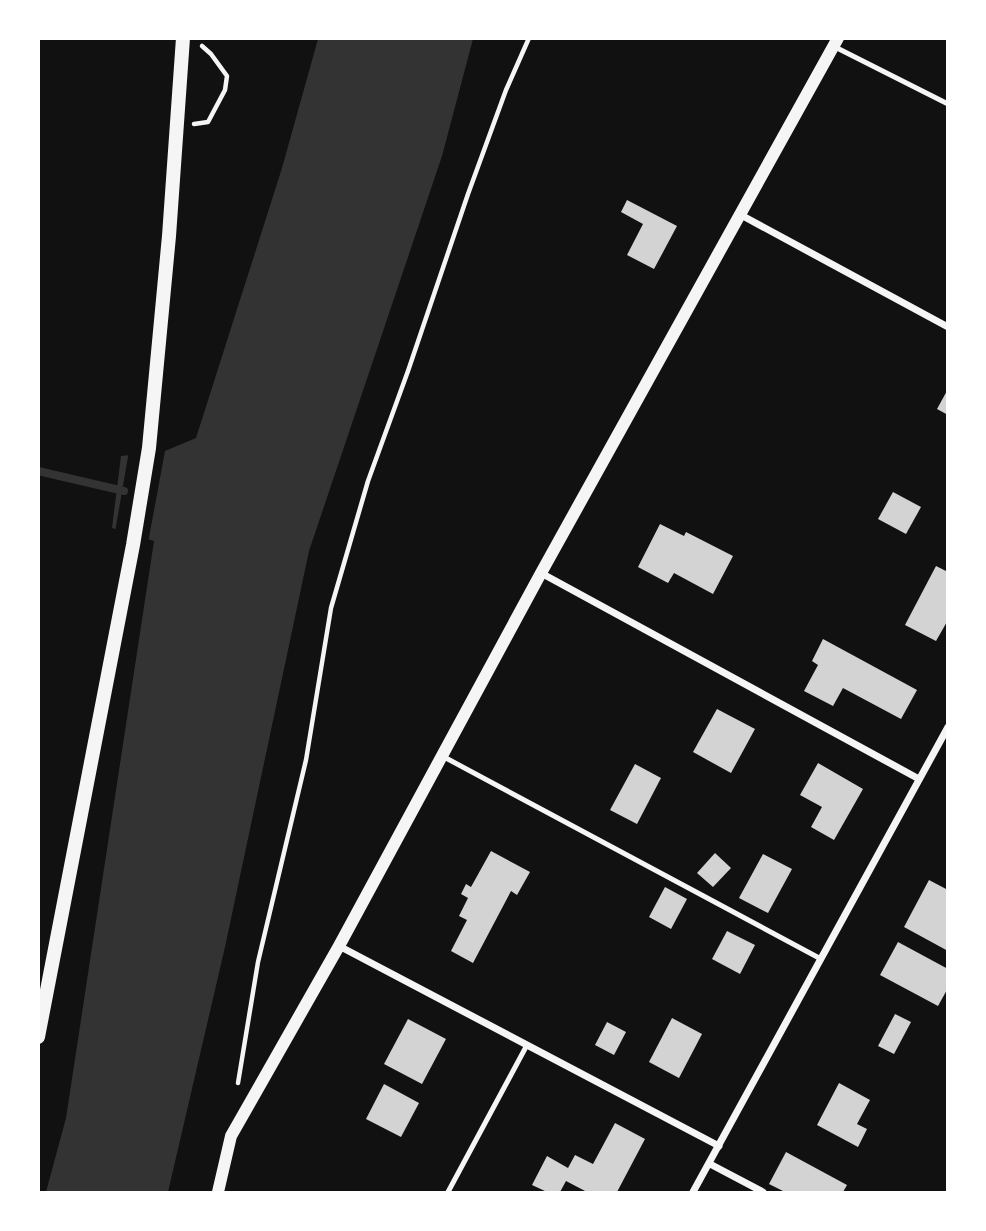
<svg xmlns="http://www.w3.org/2000/svg" width="986" height="1231" viewBox="0 0 986 1231" font-family="Quicksand,sans-serif">
<style>
.water{fill:#333}
.pier{fill:#111}
.lines{fill:none;stroke-linecap:round;stroke-linejoin:round}
.stream{stroke:#333;stroke-width:8}
.building{fill:#d3d3d3}
.path{stroke:#f5f5f5;stroke-width:4.5}
.service{stroke:#f5f5f5;stroke-width:5}
.minor{stroke:#f5f5f5;stroke-width:7}
.tertiary{stroke:#f5f5f5;stroke-width:12}
.secondary{stroke:#f5f5f5;stroke-width:14}
</style>
<rect width="100%" height="100%" fill="#111"/>
<path class="water" d="M318,39H473L442,156L309,551L225,947L168,1192H46L66,1118L154,541L112,528L121,456L165,451L196,438L282,168Z"/>
<path class="pier" d="M153,449L165,451L148,543L115,532L129,451Z"/>
<g class="lines">
<path class="stream" d="M38,471L124,491"/>
</g>
<g class="building">
<path d="M627,200L677,226L654,269L627,255L643,224L621,212Z"/>
<path d="M948,389V415L937,409Z"/>
<path d="M893,492L921,507L906,534L878,519Z"/>
<path d="M660,524L684,536L686,532L733,556L713,594L674,573L668,583L638,567Z"/>
<path d="M936,566L948,572V620L936,641L905,625Z"/>
<path d="M823,639L917,690L901,719L843,688L833,706L804,691L818,665L812,661Z"/>
<path d="M717,709L755,729L731,773L693,752Z"/>
<path d="M818,763L863,789L834,840L811,827L822,807L800,795Z"/>
<path d="M635,764L661,778L637,824L610,810Z"/>
<path d="M491,851L530,872L517,895L511,891L473,963L451,951L467,920L459,916L468,898L461,894L466,884L471,887Z"/>
<path d="M715,853L731,868L713,887L697,873Z"/>
<path d="M763,854L792,869L768,913L739,898Z"/>
<path d="M929,880L948,890V951L904,927Z"/>
<path d="M665,887L687,899L671,929L649,917Z"/>
<path d="M727,931L755,945L740,974L712,959Z"/>
<path d="M898,942L948,969V988L938,1006L880,975Z"/>
<path d="M895,1014L911,1022L894,1054L878,1046Z"/>
<path d="M672,1018L702,1034L679,1078L649,1062Z"/>
<path d="M408,1019L446,1039L422,1084L384,1064Z"/>
<path d="M607,1022L626,1032L614,1055L595,1045Z"/>
<path d="M839,1083L870,1100L857,1124L867,1129L858,1147L817,1125Z"/>
<path d="M384,1084L419,1103L401,1137L366,1119Z"/>
<path d="M615,1123L645,1139L617,1192H587L566,1181L560,1192H547L532,1185L547,1156L568,1168L575,1155L593,1164Z"/>
<path d="M786,1152L847,1185L843,1192H785L769,1184Z"/>
</g>
<g class="lines">
<g class="path">
<path d="M194,124L208,122L225,90L227,76L211,54L202,46"/>
<path d="M238,1083L258,962L306,760L331,608L368,481L408,371L468,194L506,90L529,38"/>
</g>
<g class="service">
<path d="M835,47L948,104"/>
<path d="M444,757L821,959"/>
<path d="M448,1192L527,1045"/>
</g>
<g class="minor">
<path d="M741,215L948,327"/>
<path d="M541,573L919,779"/>
<path d="M339,946L719,1146"/>
<path d="M710,1164L763,1192"/>
<path d="M693,1192L948,727"/>
</g>
<path class="tertiary" d="M218,1192L231,1136L339,946L541,573L838,38"/>
<path class="secondary" d="M38,1037L133,545L149,448L169,236L183,38"/>
</g>
<rect width="986" height="1231" fill="none" stroke="#ffffff" stroke-width="80"/>
</svg>
